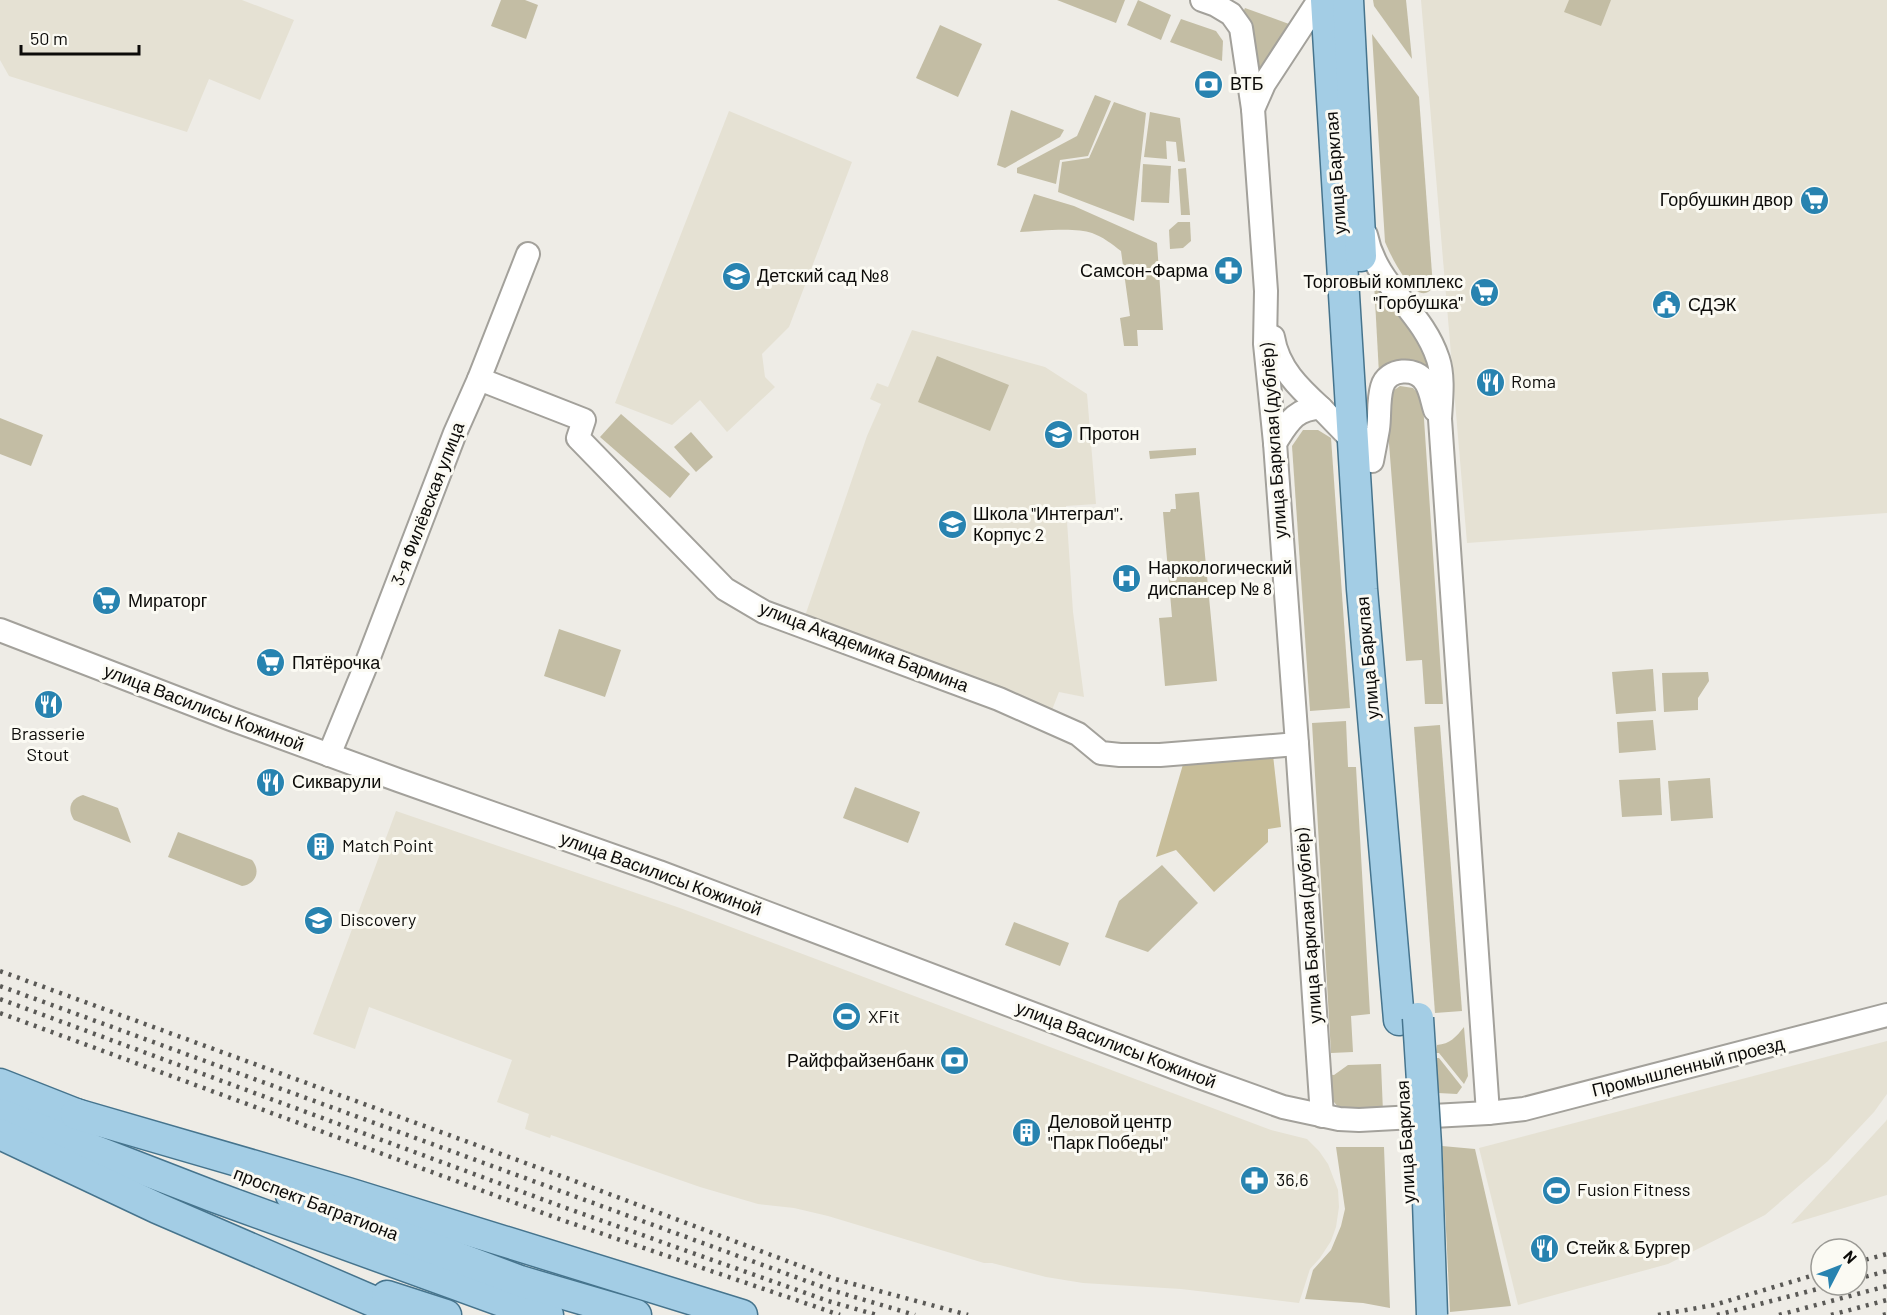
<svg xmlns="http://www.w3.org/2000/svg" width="1887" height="1315" viewBox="0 0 1887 1315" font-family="Barlow,sans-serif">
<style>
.built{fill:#e5e1d3}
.green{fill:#c3bda4}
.forest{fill:#c7bd99}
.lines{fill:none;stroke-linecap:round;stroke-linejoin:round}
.minor-casing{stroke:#a3a19b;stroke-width:26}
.major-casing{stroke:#46748d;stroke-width:33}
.minor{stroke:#fff;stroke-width:22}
.major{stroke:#a3cde5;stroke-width:30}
.rail{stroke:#5a5956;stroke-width:4.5;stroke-dasharray:3 6;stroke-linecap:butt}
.major-bridge-casing{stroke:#46748d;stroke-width:33;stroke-linecap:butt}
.major-bridge{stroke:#a3cde5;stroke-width:30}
.labels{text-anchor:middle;stroke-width:6;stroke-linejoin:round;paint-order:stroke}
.poi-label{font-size:18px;fill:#0c0b09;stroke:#fbfaf3;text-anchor:start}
.street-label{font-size:18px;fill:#0c0b09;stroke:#fbfaf3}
</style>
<rect width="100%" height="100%" fill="#eeece6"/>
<g class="built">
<path d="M0,0H242L294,20L260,100L209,79L187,132L9,76L0,60Z"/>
<path d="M1421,0H1887V513L1467,543Z"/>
<path d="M729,111L852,162L789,327L762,354L765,377L775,387L727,432L700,400L672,425L615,403Z"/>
<path d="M912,330L1045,367L1087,394L1096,504L1066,506L1073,612L1084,697L1059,692L1052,710L805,616L867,436L881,404L870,399L877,383L888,387Z"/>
<path d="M396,811L680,908L1271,1130L1307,1139L1319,1151L1328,1164L1338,1190L1339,1207L1336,1227L1331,1241L1320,1258L1310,1269L1299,1303L1181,1289L1083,1283L1046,1277L992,1263H984L828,1216L794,1208L758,1204L700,1187L551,1135L550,1138L525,1129L529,1114L497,1102L512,1060L369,1007L355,1049L313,1034Z"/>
<path d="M1887,1041V1094L1874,1112L1828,1161L1765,1215L1668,1264L1518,1305L1479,1148Z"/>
<path d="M1887,1119V1195L1791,1224L1886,1121Z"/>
</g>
<g class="green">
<path d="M501,0H525L538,5L526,39L491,26Z"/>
<path d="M1057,0H1125L1116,23Z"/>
<path d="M1138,0L1171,15L1161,40L1127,25Z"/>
<path d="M1373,0H1406L1412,59L1374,6Z"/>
<path d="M1569,0H1611L1601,26L1564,12Z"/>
<path d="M1245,8L1289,24L1263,71L1256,79L1243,12Z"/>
<path d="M1181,19L1216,31L1223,41L1222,61L1170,42Z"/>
<path d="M940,25L982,44L958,97L916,78Z"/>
<path d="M1372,34L1419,97L1433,287C1417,312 1390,254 1385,242Z"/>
<path d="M1095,95L1111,101L1088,156L1060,160L1056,184L1017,173V168L1077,136Z"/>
<path d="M1114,102L1146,113L1134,221L1058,192L1062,162L1089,158Z"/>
<path d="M1011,110L1064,130L1060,137L1005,168L997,165Z"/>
<path d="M1150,112L1180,118L1185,162L1178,161L1176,142L1166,141L1167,159L1144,157Z"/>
<path d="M1143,164L1171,166L1169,203L1141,202Z"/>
<path d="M1186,168L1190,215H1181L1178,169Z"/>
<path d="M1034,194L1074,206L1157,243L1163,330H1137L1138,346H1124L1120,318L1130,316L1121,251C1112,244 1103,237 1092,233C1076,227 1038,231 1020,232Z"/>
<path d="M1178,222H1190L1191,241L1183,248L1170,249L1169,230Z"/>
<path d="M1374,282L1426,352L1428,364L1426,370L1379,374Z"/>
<path d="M937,356L1009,385L990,431L918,402Z"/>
<path d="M1400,386L1413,388L1421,397L1423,404L1443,704H1425L1422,660L1406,661L1386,405L1390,393Z"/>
<path d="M621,414L690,474L670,498L600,437Z"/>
<path d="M0,418L43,435L31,466L0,454Z"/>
<path d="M1303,430H1318L1331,438L1350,708L1310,711L1292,446Z"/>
<path d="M691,432L713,457L696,472L674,447Z"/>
<path d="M1196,448V455L1150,459L1149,451Z"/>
<path d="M1199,492L1217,681L1165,686L1159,618L1172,617L1163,512H1170L1171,509H1176L1175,494Z"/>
<path d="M559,629L621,650L605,697L544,676Z"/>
<path d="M1653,669L1656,711L1616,714L1612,672Z"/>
<path d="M1708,672L1709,681L1698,698V710L1664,712L1662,673Z"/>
<path d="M1653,720L1656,750L1619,753L1617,722Z"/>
<path d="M1346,721L1348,767H1356L1370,1014L1351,1016L1353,1052L1331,1053L1312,723Z"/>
<path d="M1440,725L1462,1011L1435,1013L1414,727Z"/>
<path d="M1660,778L1662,815L1622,817L1619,780Z"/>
<path d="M1710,778L1713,818L1671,821L1668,781Z"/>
<path d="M855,787L920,812L908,843L843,818Z"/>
<path d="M83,795L118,808L131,843L74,820C67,809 70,799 83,795Z"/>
<path d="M178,832L252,860C261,871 256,884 242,886L168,857Z"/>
<path d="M1162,865L1198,903L1148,952L1105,937L1119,901Z"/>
<path d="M1014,922L1069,943L1060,966L1005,945Z"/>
<path d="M1464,1027L1468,1076L1464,1084L1439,1053H1436L1437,1045C1450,1044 1456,1037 1464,1027Z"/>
<path d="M1436,1058H1439L1462,1087L1457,1094L1438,1093Z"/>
<path d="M1381,1064L1383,1112L1344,1114L1324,1090L1322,1074L1334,1075L1348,1065Z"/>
<path d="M1442,1146L1475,1149L1511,1306L1450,1312Z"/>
<path d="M1336,1147H1384L1390,1308L1363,1303L1305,1299L1313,1270L1331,1250L1341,1226L1345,1209Z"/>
</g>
<path class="forest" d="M1273,755L1281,827L1268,829V842L1214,892L1176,850L1156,857L1184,761Z"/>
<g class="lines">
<defs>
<g id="minor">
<path d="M1202,0L1216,5L1231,14L1241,28L1253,109L1266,291L1265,344L1275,443L1297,744L1322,1116"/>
<path d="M1253,109L1264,84L1319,0"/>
<path d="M1366,235C1376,286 1422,310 1438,359C1444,377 1441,400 1440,419L1488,1113"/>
<path d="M1273,337C1278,368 1299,388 1321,408"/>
<path d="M479,379L584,420L578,438L725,589L764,612L999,699L1078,734L1101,753L1120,755H1160L1297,744"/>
<path d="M1275,443C1288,423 1295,408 1321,408L1352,440"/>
<path d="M1372,461C1374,451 1376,440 1378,429C1380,416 1378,401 1382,387C1387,368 1417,366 1426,383C1431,391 1432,401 1435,410"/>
<path d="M0,630L231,719L398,780L659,872L1194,1075L1283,1107L1339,1119L1359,1120L1488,1113L1524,1109L1887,1015"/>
<path d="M329,755L364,670L455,433L479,379L528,254"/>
</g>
<g id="major">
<path d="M1326,0L1362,589L1399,1020"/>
<path d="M1348,0L1361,256"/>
<path d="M0,1084L94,1121"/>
<path d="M0,1114L212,1196L510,1304L548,1315"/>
<path d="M76,1114L348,1193L742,1315"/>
<path d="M0,1134L157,1208L405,1315"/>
<path d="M291,1195L520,1281L636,1315"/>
<path d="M387,1296L446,1315"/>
</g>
</defs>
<use href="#minor" class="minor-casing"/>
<use href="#major" class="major-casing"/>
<use href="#minor" class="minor"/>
<use href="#major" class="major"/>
<g class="rail">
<path d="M0,971L572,1180L835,1279L968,1315"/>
<path d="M0,986L831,1290L915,1315"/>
<path d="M0,999L566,1208L828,1301L877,1315"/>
<path d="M0,1013L562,1220L840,1315"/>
<path d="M1857,1262L1887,1254"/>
<path d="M1857,1279L1887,1271"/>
<path d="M1658,1315L1714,1305L1821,1273"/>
<path d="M1717,1315L1833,1285"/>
<path d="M1779,1315L1887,1286"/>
<path d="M1831,1315L1887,1300"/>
<path d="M1883,1315L1887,1314"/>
</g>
<defs>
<path id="major-bridge" d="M1418,1018L1426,1145L1432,1315"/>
</defs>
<use href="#major-bridge" class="major-bridge-casing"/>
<use href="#major-bridge" class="major-bridge"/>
</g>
<defs>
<symbol id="bank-disc" viewBox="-11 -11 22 22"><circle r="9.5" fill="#2883b0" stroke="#fbfaf3"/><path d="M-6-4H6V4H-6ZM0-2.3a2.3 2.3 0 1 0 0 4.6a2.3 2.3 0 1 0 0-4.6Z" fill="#fff"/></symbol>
<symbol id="supermarket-disc" viewBox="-11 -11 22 22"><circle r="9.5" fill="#2883b0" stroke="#fbfaf3"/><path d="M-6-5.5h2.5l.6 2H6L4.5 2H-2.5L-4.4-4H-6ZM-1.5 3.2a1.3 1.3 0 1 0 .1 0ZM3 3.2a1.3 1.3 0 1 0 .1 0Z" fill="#fff"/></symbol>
<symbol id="pharmacy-disc" viewBox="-11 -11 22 22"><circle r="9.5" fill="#2883b0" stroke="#fbfaf3"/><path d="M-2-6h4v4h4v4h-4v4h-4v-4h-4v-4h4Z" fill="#fff"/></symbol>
<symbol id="school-disc" viewBox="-11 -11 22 22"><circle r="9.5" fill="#2883b0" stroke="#fbfaf3"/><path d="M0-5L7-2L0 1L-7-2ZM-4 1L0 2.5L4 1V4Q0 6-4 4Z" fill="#fff"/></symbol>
<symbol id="civic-disc" viewBox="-11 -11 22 22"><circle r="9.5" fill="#2883b0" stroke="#fbfaf3"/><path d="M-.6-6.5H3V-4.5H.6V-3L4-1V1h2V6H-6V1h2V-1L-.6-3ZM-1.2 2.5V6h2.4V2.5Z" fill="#fff"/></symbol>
<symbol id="restaurant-disc" viewBox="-11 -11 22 22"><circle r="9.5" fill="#2883b0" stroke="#fbfaf3"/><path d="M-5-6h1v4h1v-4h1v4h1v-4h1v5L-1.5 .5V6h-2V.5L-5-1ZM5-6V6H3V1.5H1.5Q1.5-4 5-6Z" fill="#fff"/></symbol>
<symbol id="hospital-disc" viewBox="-11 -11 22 22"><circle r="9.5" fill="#2883b0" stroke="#fbfaf3"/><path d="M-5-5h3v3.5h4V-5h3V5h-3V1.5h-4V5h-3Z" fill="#fff"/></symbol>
<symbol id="building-disc" viewBox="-11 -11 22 22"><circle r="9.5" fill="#2883b0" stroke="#fbfaf3"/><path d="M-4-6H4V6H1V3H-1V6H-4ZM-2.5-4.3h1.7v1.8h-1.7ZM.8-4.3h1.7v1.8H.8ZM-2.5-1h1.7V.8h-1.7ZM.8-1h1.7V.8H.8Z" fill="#fff"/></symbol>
<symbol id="stadium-disc" viewBox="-11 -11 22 22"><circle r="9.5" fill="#2883b0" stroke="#fbfaf3"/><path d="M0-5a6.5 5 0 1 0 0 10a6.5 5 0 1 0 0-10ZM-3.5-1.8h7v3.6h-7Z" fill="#fff"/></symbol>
</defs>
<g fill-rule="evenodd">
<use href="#bank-disc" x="1192" y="68" width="33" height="33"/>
<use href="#supermarket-disc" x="1798" y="184" width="33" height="33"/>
<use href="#pharmacy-disc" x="1212" y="254" width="33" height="33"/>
<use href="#school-disc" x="720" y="260" width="33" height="33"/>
<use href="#supermarket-disc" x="1468" y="276" width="33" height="33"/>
<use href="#civic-disc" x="1650" y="288" width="33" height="33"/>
<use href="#restaurant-disc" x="1474" y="366" width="33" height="33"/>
<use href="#school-disc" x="1042" y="418" width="33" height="33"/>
<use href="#school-disc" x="936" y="508" width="33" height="33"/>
<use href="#hospital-disc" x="1110" y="562" width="33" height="33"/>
<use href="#supermarket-disc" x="90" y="584" width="33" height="33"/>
<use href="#supermarket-disc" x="254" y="646" width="33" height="33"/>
<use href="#restaurant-disc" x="32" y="688" width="33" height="33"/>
<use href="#restaurant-disc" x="254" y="766" width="33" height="33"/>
<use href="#building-disc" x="304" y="830" width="33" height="33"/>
<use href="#school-disc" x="302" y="904" width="33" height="33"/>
<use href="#stadium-disc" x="830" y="1000" width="33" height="33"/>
<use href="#bank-disc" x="938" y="1044" width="33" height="33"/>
<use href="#building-disc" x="1010" y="1116" width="33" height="33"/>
<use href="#pharmacy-disc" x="1238" y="1164" width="33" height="33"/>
<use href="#stadium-disc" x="1540" y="1174" width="33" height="33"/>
<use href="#restaurant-disc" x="1528" y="1232" width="33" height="33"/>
</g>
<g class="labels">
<g class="poi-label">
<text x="1230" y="90">ВТБ</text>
<text x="1793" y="206" text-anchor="end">Горбушкин двор</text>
<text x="1208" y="277" text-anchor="end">Самсон-Фарма</text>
<text x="757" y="282">Детский сад №8</text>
<text x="1463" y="288" text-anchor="end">Торговый комплекс<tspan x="1463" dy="21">"Горбушка"</tspan></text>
<text x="1688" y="311">СДЭК</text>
<text x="1511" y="388">Roma</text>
<text x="1079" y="440">Протон</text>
<text x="973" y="520">Школа "Интеграл".<tspan x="973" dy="21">Корпус 2</tspan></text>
<text x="1148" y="574">Наркологический<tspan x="1148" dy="21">диспансер № 8</tspan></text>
<text x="128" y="607">Мираторг</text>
<text x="292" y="669">Пятёрочка</text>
<text x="48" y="740" text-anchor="middle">Brasserie<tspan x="48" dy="21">Stout</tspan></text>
<text x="292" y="788">Сикварули</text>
<text x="342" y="852">Match Point</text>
<text x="340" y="926">Discovery</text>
<text x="868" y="1023">XFit</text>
<text x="934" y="1067" text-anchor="end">Райффайзенбанк</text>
<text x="1048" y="1128">Деловой центр<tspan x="1048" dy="21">"Парк Победы"</tspan></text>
<text x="1276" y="1186">36,6</text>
<text x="1577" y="1196">Fusion Fitness</text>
<text x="1566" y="1254">Стейк &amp; Бургер</text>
</g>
<g class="street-label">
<text transform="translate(1336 173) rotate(-94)" y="6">улица Барклая</text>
<text transform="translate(1274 441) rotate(-94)" y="6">улица Барклая (дублёр)</text>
<text transform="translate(428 504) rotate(-69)" y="6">3-я Филёвская улица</text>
<text transform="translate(864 647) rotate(21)" y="6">улица Академика Бармина</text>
<text transform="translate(1368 658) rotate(-95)" y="6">улица Барклая</text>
<text transform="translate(204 708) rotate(21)" y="6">улица Василисы Кожиной</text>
<text transform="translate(661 874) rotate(20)" y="6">улица Василисы Кожиной</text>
<text transform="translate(1309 926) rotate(-94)" y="6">улица Барклая (дублёр)</text>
<text transform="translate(1116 1045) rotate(21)" y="6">улица Василисы Кожиной</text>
<text transform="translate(1688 1067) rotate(-14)" y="6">Промышленный проезд</text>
<text transform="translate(1406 1142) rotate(-93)" y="6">улица Барклая</text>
<text transform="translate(316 1204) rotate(21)" y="6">проспект Багратиона</text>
</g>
</g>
<g transform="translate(1839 1267) rotate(48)"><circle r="28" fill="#fbfaf3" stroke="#9b9a95" stroke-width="1.5"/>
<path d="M0-4.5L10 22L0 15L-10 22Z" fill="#2883b0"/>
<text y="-9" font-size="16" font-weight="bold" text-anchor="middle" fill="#0c0b09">N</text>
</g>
<path d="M21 45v9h118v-9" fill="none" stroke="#0c0b09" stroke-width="3"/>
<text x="30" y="45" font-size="18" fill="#0c0b09" stroke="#fbfaf3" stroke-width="4.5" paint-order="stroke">50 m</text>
</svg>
